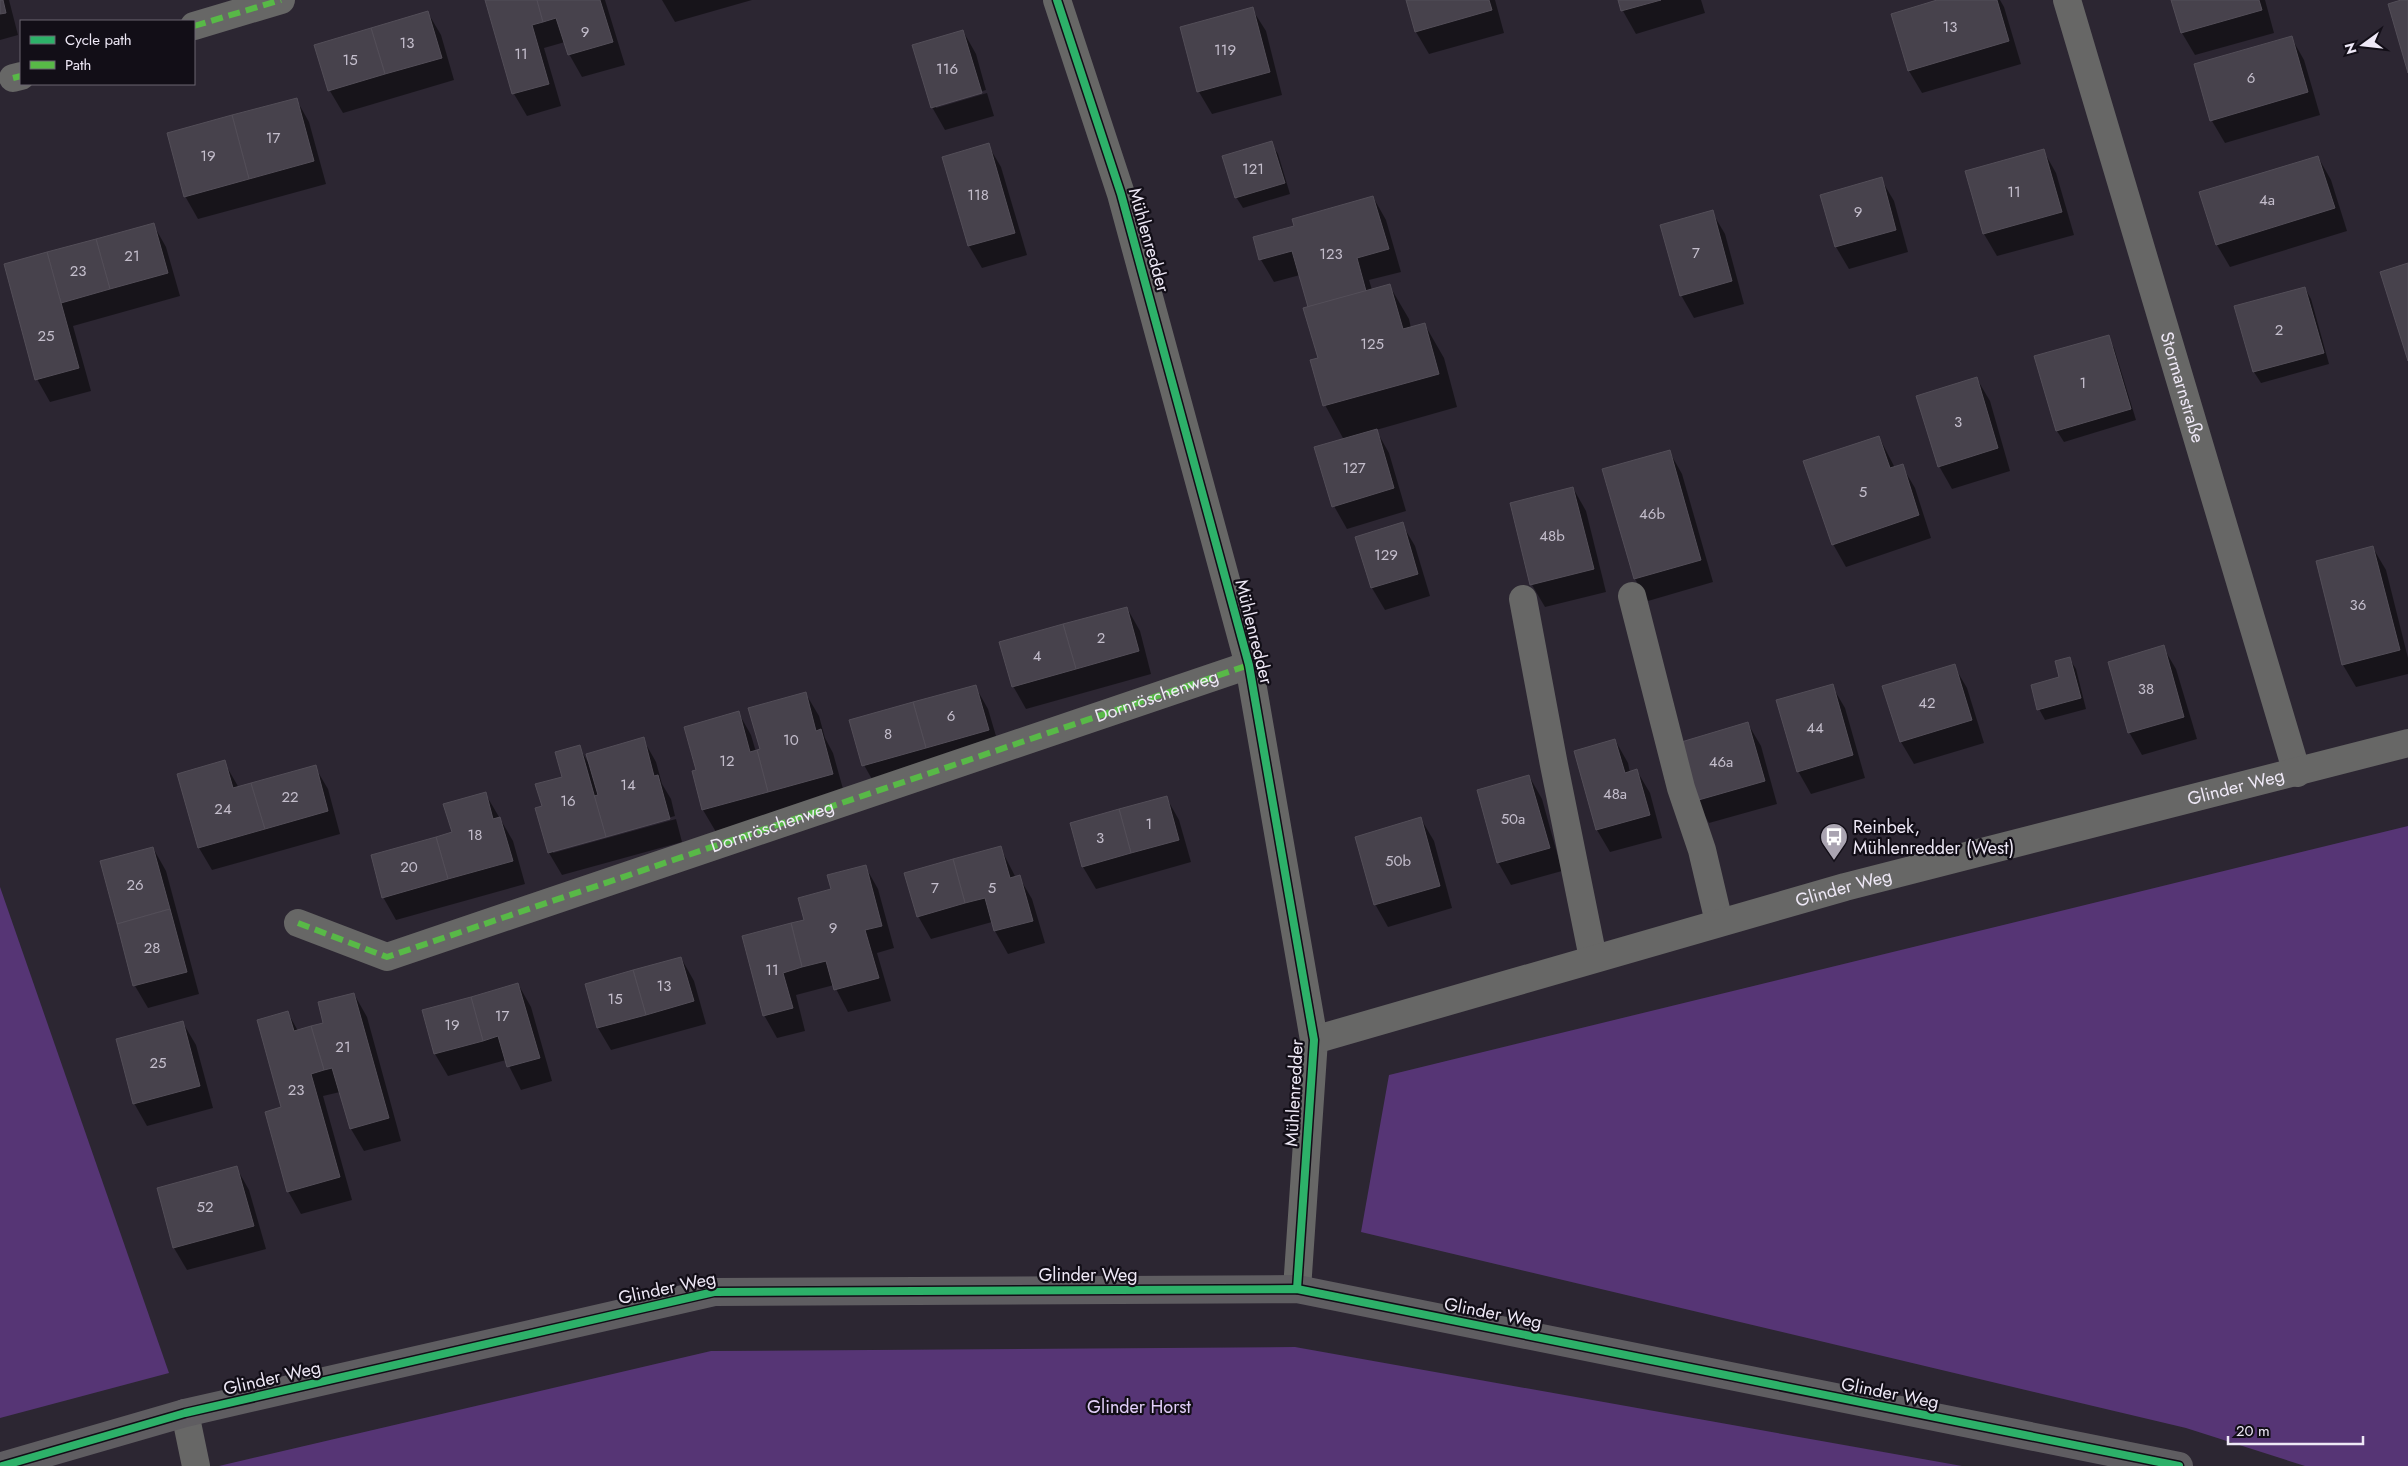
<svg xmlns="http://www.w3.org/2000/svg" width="2408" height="1466" viewBox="0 0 2408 1466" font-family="Jost,sans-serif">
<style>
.forest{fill:#563575}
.shadow{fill:#0007}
.building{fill:#47424c;stroke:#534e58}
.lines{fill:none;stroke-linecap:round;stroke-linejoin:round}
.minor{stroke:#676766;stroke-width:28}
.major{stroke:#5f5d61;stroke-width:28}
.quiet{stroke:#58b947;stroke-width:6;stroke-dasharray:12 6;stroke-linecap:butt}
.cycleway-casing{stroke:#120e17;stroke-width:11}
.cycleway{stroke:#2db169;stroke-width:8}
.labels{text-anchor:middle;stroke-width:4.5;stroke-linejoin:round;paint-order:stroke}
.number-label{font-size:15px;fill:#c4becc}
.street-label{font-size:18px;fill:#eee8f6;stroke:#120e17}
.poi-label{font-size:18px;fill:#eee8f6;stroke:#120e17;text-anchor:start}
.park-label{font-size:18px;fill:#e2cff9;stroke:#120e17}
</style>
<rect width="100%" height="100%" fill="#2c2632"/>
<g class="forest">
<path d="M2408,826V1466H2305L2186,1428L1361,1232L1389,1075Z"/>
<path d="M0,887L169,1373L0,1418Z"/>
<path d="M1295,1347L1962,1466H219L711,1351Z"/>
</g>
<g class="shadow">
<path d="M0,0H9L18,35L0,40Z"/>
<path d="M486,0H605L625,65L582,77L569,54L565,42L544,48L561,106L527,116L514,94Z"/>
<path d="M662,0H752L675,22Z"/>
<path d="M1407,0H1495L1504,33L1429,54L1416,32Z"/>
<path d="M1619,0H1701L1705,13L1636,34L1623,11Z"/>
<path d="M1941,0H2000L2004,7L2021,64L1922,93L1909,71Z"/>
<path d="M2172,0H2265L2274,33L2195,55L2182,33Z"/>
<path d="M1252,9L1266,31L1282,95L1212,114L1199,92L1181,28Z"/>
<path d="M428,13L441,35L454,80L343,113L330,91L316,46Z"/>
<path d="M963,31L976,54L986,90L936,105V108L987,93L994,116L945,130L932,107Z"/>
<path d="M2291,37L2304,60L2320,115L2225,143L2212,121Z"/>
<path d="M296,99L309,122L326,184L198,219L185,196Z"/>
<path d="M1271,143L1278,154L1290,194L1243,208L1236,197Z"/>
<path d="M988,145L1001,167L1027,255L982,268L969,246L944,158Z"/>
<path d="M2043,150L2056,173L2074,235L1997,256L1984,234L1967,172Z"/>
<path d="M2318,157L2331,180L2347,231L2230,267L2217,245L2201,193Z"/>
<path d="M1881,179L1894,201L1908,252L1849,269L1836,247Z"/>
<path d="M1373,197L1386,220L1401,272L1369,280L1372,290L1389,285L1409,319L1411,328L1425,325L1444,358L1457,407L1376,430L1389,453L1406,511L1347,529L1334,506L1344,440L1325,405L1319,359L1309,308L1300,275L1274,282L1261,260L1255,238L1295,226Z"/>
<path d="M1712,212L1725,234L1744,304L1694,318L1681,295Z"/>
<path d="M153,224L166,247L180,296L73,326L91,391L50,402L37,379L5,265Z"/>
<path d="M2305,288L2311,299L2329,364L2261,383L2254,372L2236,307Z"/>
<path d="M2108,337L2114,348L2136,420L2064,442L2057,431L2036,357Z"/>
<path d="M1977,379L1990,401L2010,471L1952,489L1939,466Z"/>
<path d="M1879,437L1895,468L1902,466L1915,488L1931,538L1846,567L1833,544Z"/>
<path d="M1669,451L1682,474L1713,582L1648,601L1635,579Z"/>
<path d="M1573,488L1586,511L1606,592L1545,607L1532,585Z"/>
<path d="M1402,524L1415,546L1430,596L1385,610L1372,588Z"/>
<path d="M2373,548L2386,570L2408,658V674L2356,687L2343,665Z"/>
<path d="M1127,608L1140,631L1151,674L1026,709L1013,686Z"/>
<path d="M2163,647L2176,669L2197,739L2142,755L2129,732Z"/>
<path d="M2069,658L2076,669L2086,709L2045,720L2039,709L2061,678Z"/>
<path d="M1954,666L1967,688L1984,743L1914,764L1901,742L1884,687Z"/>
<path d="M975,686L988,709L1001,753L877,788L864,765Z"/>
<path d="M1832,686L1845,708L1865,778L1811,794L1798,771Z"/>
<path d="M806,694L819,716L825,738L833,753L845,796L716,832L703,810L693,772L698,770L738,712L751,735L756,752L762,750Z"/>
<path d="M1748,724L1761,746L1777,804L1709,823L1696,801Z"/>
<path d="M643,739L656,762L662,784L671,799L675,816L553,851V853L676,819L682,842L562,875L549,853L537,809L543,806L563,777L579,747L589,764Z"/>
<path d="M1615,740L1628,763L1630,773L1637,771L1650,793L1662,838L1610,852L1597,830L1576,751Z"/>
<path d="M224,762L239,788L315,767L328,789L340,834L212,870L199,848Z"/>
<path d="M1529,776L1542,799L1562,871L1511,885L1498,862Z"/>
<path d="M485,793L513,841L525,884L396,920L383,897L453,833Z"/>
<path d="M1166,797L1179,820L1191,862L1096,889L1083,867Z"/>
<path d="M1421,819L1434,841L1452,908L1388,927L1375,904Z"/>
<path d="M1000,847L1016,878L1019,877L1032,899L1045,943L1008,954L995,931L992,922L931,939L918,916Z"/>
<path d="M153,848L166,871L199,994L148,1008L135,986L101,862Z"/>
<path d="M865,866L878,889L894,948L877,953L891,1001L848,1012L834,985L796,995L805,1031L777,1038L764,1015L806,921L833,890Z"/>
<path d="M681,958L694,981L706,1024L611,1050L598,1028Z"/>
<path d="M518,984L531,1007L552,1081L521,1090L506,1060L448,1076L435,1054Z"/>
<path d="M354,994L367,1017L401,1141L364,1151L351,1129L340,1092L323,1096L352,1200L301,1214L288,1191L283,1107L288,1013L298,1031L325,1024Z"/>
<path d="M183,1023L196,1045L213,1108L147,1126L134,1103Z"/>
<path d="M236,1167L249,1190L266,1249L187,1270L174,1248Z"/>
</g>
<g class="building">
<path d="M0,0H3L6,13L0,14Z"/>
<path d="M485,0H537L543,22L532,25L549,84L512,94Z"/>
<path d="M537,0H600L613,42L568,55L556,18L543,22Z"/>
<path d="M1406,0H1489L1492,10L1415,32Z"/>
<path d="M1618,0H1661L1621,11Z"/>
<path d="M1937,0H1997L2009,41L1908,71L1891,14Z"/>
<path d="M2171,0H2259L2262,10L2181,33Z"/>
<path d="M2401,0H2408V73L2388,4Z"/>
<path d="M1253,7L1270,72L1197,92L1180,27Z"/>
<path d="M428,11L442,58L385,74L371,28Z"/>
<path d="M371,28L385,74L328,91L314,45Z"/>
<path d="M963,30L982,93L931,108L912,45Z"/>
<path d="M2292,36L2308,92L2210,121L2194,64Z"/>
<path d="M297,98L314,161L249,179L232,115Z"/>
<path d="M232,115L249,179L184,197L167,133Z"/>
<path d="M1272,141L1285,183L1235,198L1222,156Z"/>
<path d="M989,143L1015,233L968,246L942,157Z"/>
<path d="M2044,149L2062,212L1983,234L1965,171Z"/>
<path d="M2318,156L2335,208L2216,245L2199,192Z"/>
<path d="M1882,177L1896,230L1835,247L1820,195Z"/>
<path d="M1373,196L1389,249L1357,258L1366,291L1308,307L1292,251L1259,260L1253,237L1294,226L1292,219Z"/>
<path d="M1713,210L1732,281L1680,296L1660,225Z"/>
<path d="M154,223L168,273L110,289L96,239Z"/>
<path d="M96,239L110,289L61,303L47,252Z"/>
<path d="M47,252L79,368L35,380L4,264Z"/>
<path d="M2408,263V361L2380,272Z"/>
<path d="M1390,284L1403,329L1425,323L1439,374L1323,406L1310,360L1318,358L1303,308Z"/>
<path d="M2305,287L2324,353L2253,372L2234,306Z"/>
<path d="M2109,335L2131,409L2056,431L2034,356Z"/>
<path d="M1977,377L1998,448L1938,467L1916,396Z"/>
<path d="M1377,429L1394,488L1332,507L1314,447Z"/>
<path d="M1879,436L1890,468L1903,464L1919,515L1832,545L1803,461Z"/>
<path d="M1670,450L1701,560L1634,579L1602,469Z"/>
<path d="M1573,487L1594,569L1530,585L1510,503Z"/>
<path d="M1403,522L1418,574L1371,588L1355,537Z"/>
<path d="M2373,546L2400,650L2342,665L2316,561Z"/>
<path d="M1127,607L1139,651L1076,669L1063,624Z"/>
<path d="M1063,624L1076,669L1012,687L999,642Z"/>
<path d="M2164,645L2184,717L2128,733L2108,662Z"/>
<path d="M2070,657L2081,698L2037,710L2031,685L2059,677L2055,661Z"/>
<path d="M1955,664L1972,720L1900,742L1882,686Z"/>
<path d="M1833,684L1853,755L1797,772L1776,700Z"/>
<path d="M976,685L989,730L926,748L913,702Z"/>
<path d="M806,692L816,731L821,729L833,774L768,792L757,750L760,749L748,708Z"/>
<path d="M913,702L926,748L862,766L849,720Z"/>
<path d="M739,711L750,752L757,750L768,792L702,810L692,771L696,770L684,727Z"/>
<path d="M1748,722L1765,781L1695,801L1678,743Z"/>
<path d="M644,737L654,776L658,775L670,819L606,837L594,796L598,795L586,754Z"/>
<path d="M1615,739L1625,773L1637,769L1650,815L1596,830L1574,751Z"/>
<path d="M580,745L606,837L548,853L535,808L542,806L535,784L562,777L555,752Z"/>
<path d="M225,760L233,788L251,783L265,829L198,848L177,774Z"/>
<path d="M316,765L328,811L265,829L251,783Z"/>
<path d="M1529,775L1550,848L1497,863L1477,790Z"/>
<path d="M486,792L493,819L500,817L513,861L448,879L436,837L452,832L443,804Z"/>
<path d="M1167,796L1179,840L1131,853L1119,809Z"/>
<path d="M1119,809L1131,853L1082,867L1070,823Z"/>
<path d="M1421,817L1440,886L1374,905L1355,837Z"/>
<path d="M436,837L448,879L382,898L371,855Z"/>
<path d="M1001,846L1010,878L1020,875L1033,921L994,931L985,898L965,903L953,859Z"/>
<path d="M153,847L170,909L117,924L100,861Z"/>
<path d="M953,859L965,903L917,917L904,873Z"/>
<path d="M866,865L882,926L865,930L879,978L834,990L826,961L802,967L791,923L804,920L798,898L831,889L827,875Z"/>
<path d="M170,909L187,972L133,986L117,924Z"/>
<path d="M791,923L802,967L783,973L793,1008L763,1016L742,936Z"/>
<path d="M681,957L694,1001L646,1015L633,970Z"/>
<path d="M633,970L646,1015L597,1028L585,984Z"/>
<path d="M518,983L540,1058L507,1067L498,1036L483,1041L471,997Z"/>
<path d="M354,993L389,1118L350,1129L332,1068L324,1070L311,1026L323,1023L318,1002Z"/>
<path d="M471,997L483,1041L434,1054L422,1010Z"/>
<path d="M288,1011L294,1031L311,1026L324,1070L311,1074L340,1177L287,1192L265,1112L281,1107L257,1020Z"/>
<path d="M183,1021L200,1086L133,1104L116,1039Z"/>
<path d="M237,1166L254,1226L173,1248L157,1188Z"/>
</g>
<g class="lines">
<g class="minor">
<path d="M1057,0L1121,194L1249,665L1314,1040L1297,1289"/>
<path id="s1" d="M2067,0L2297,773"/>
<path d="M194,26L281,0"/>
<path d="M13,78L21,76"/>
<path d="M1632,596L1681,788L1702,850L1719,922"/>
<path d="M1523,599L1554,765L1593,958"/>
<path id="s2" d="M298,923L387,957L1249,665"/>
<path id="s3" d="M1314,1040L1845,887L2408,743"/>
<path d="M185,1413L196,1466"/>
</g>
<path class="major" d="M2,1466L185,1413L714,1292L1297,1289L2179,1466"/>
<g class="quiet">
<path d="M194,26L281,0"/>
<path d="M13,78L21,76"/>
<path d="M298,923L387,957L1249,665"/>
</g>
<defs>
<g id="cycleway">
<path d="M1057,0L1121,194L1249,665L1314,1040L1297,1289"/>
<path d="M2,1466L185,1413L714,1292L1297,1289L2179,1466"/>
</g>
</defs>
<use href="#cycleway" class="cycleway-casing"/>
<use href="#cycleway" class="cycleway"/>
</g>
<defs>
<symbol id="bus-pin" viewBox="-11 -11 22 30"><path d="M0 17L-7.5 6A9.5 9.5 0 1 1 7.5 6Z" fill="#aaa4b1" stroke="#120e17"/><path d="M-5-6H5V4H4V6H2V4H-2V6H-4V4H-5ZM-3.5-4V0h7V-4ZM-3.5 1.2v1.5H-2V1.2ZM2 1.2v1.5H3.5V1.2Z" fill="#fff"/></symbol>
</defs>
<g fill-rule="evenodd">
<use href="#bus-pin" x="1818" y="821" width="32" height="43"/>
</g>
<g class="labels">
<g class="number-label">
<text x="1950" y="32">13</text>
<text x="585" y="37">9</text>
<text x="407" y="48">13</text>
<text x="1225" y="55">119</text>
<text x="521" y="59">11</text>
<text x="350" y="65">15</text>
<text x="947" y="74">116</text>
<text x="2251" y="83">6</text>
<text x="273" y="143">17</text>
<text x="208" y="161">19</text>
<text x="1253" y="174">121</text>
<text x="2014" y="197">11</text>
<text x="978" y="200">118</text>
<text x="2267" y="205">4a</text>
<text x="1858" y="217">9</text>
<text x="1696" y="258">7</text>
<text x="1331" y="259">123</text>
<text x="132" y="261">21</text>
<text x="78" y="276">23</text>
<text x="2279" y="335">2</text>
<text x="46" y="341">25</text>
<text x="1372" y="349">125</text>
<text x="2083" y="388">1</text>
<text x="1958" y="427">3</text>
<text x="1354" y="473">127</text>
<text x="1863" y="497">5</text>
<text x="1652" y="519">46b</text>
<text x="1552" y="541">48b</text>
<text x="1386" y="560">129</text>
<text x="2358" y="610">36</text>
<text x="1101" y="643">2</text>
<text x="1037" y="661">4</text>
<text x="2146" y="694">38</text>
<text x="1927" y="708">42</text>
<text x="951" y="721">6</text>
<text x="1815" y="733">44</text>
<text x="888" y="739">8</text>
<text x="791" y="745">10</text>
<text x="727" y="766">12</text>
<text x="1721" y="767">46a</text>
<text x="628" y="790">14</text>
<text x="1615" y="799">48a</text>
<text x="290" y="802">22</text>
<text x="568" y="806">16</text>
<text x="223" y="814">24</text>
<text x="1513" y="824">50a</text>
<text x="1149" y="829">1</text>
<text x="475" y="840">18</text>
<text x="1100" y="843">3</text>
<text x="1398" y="866">50b</text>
<text x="409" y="872">20</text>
<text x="135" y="890">26</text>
<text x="935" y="893">7</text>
<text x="992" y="893">5</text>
<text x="833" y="933">9</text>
<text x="152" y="953">28</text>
<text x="772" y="975">11</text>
<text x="664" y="991">13</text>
<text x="615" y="1004">15</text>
<text x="502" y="1021">17</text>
<text x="452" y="1030">19</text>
<text x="343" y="1052">21</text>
<text x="158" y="1068">25</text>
<text x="296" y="1095">23</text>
<text x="205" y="1212">52</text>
</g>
<g class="street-label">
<text transform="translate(1149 240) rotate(74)" y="6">Mühlenredder</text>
<text dy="6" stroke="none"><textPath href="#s1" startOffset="404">Stormarnstraße</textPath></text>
<text transform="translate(1254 632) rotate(76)" y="6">Mühlenredder</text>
<text dy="6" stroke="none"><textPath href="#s2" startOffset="908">Dornröschenweg</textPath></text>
<text dy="6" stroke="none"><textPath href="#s3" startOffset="956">Glinder Weg</textPath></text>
<text dy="6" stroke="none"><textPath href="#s2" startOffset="502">Dornröschenweg</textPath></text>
<text dy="6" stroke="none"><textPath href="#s3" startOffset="551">Glinder Weg</textPath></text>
<text transform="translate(1294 1093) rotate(-87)" y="6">Mühlenredder</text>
<text x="1088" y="1281">Glinder Weg</text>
<text transform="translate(667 1288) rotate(-12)" y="6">Glinder Weg</text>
<text transform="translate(1493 1313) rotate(11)" y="6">Glinder Weg</text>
<text transform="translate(272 1378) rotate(-13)" y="6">Glinder Weg</text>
<text transform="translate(1890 1393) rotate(11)" y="6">Glinder Weg</text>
</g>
<g class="poi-label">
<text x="1853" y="833">Reinbek,<tspan x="1853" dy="21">Mühlenredder (West)</tspan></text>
</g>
<g class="park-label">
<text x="1139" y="1413">Glinder Horst</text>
</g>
</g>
<rect x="20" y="20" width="175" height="65" fill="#120e17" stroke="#6a6570"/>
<rect x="30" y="36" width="25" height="8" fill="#2db169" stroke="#6a6570"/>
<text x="65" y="45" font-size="15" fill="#eee8f6">Cycle path</text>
<rect x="30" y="61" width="25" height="8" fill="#58b947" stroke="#6a6570"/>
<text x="65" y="70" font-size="15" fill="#eee8f6">Path</text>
<g transform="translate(2363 45) rotate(255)" stroke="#120e17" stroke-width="4" paint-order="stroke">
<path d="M0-4L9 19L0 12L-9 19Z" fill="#eee8f6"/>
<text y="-8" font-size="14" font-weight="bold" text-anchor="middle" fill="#eee8f6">N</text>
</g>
<path d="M2228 1436v8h135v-8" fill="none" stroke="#eee8f6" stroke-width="2.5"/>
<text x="2236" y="1436" font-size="15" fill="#eee8f6" stroke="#120e17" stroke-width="4" paint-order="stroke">20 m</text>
</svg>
